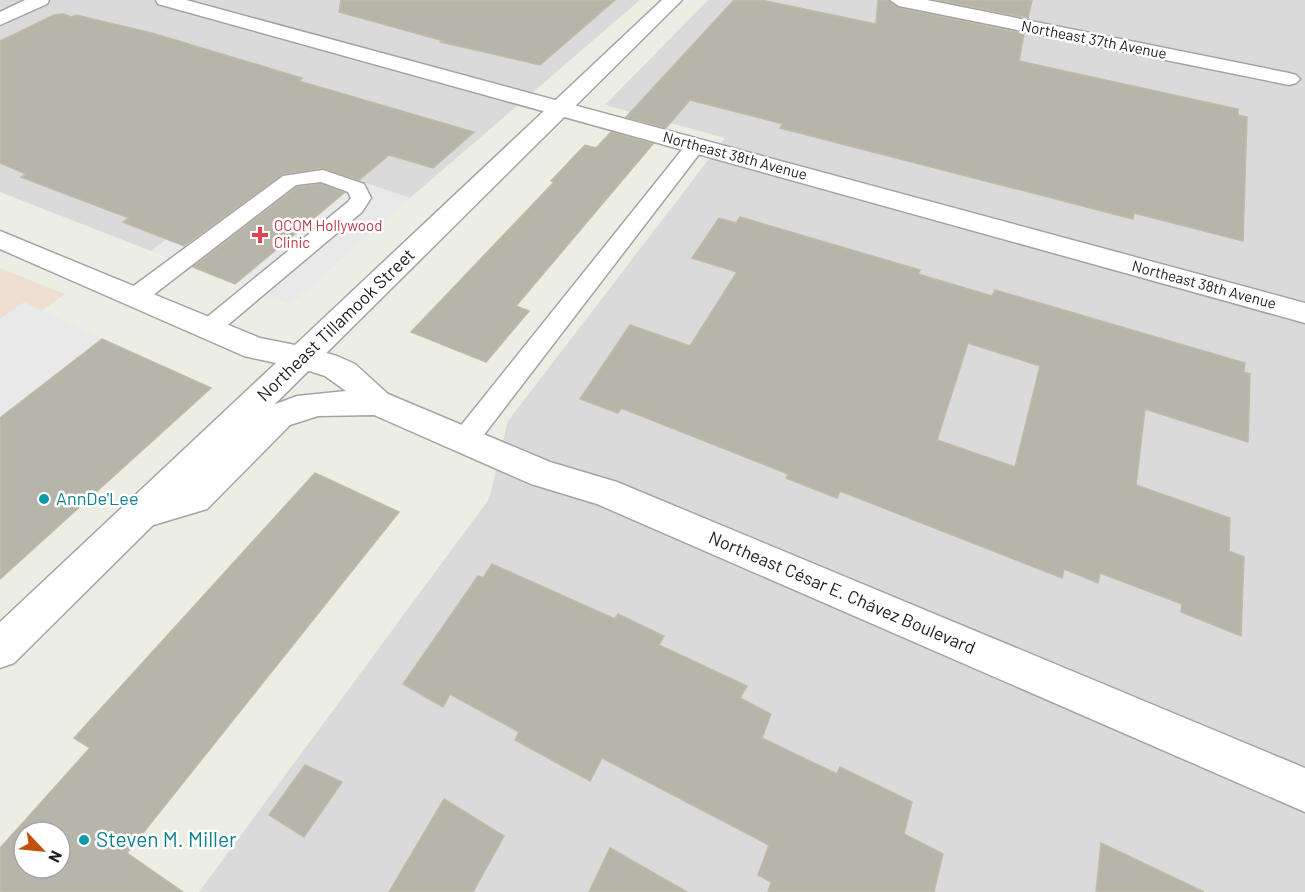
<svg xmlns="http://www.w3.org/2000/svg" width="1305" height="892" viewBox="0 0 1305 892" font-family="Barlow,sans-serif">
<style>
.residential{fill:#dbdada}
.commercial{fill:#eedfd2}
.parking{fill:#e9e9e9}
.building{fill:#b7b4a9;stroke:#bfbba6;stroke-width:1.5;fill-rule:evenodd}
.lines{fill:none;stroke-linecap:round;stroke-linejoin:round}
.service-casing{stroke:#a4a4a4;stroke-width:3}
.minor-casing{stroke:#a4a4a4;stroke-width:3}
.tertiary-casing{stroke:#a4a4a4;stroke-width:3}
.service{fill:#fff;fill-rule:evenodd}
.minor{fill:#fff;fill-rule:evenodd}
.tertiary{fill:#fff;fill-rule:evenodd}
.health-dot{fill:#e0444e;stroke:#fff;stroke-width:2}
.culture-dot{fill:#0f9aa8;stroke:#fff;stroke-width:2}
.labels{text-anchor:middle;stroke-width:5;stroke-linejoin:round;paint-order:stroke}
.far-street-label{font-size:15px;fill:#1d1d1d;stroke:#fff}
.far-health-label{font-size:15px;fill:#be3a42;stroke:#fff;text-anchor:start}
.street-label{font-size:18px;fill:#1d1d1d;stroke:#fff}
.culture-label{font-size:18px;fill:#0d838f;stroke:#fff;text-anchor:start}
.near-culture-label{font-size:21px;fill:#0d838f;stroke:#fff;text-anchor:start}
</style>
<rect width="100%" height="100%" fill="#edeee3"/>
<g class="residential">
<path d="M0,0H640L410,198L281,155L151,251L0,192V163L86,113L0,82Z"/>
<path d="M708,0H1305V892H199L489,499L508,421L725,138L605,105Z"/>
</g>
<path class="commercial" d="M0,268L65,294L0,340Z"/>
<g class="parking">
<path d="M281,155L410,198L290,305L235,284L329,204L286,190L188,266L151,251Z"/>
<path d="M24,302L102,339L0,418V319Z"/>
</g>
<g class="building">
<path d="M341,0H615L540,65L441,42L444,41L339,12Z"/>
<path d="M734,0H761L876,24L878,0H888L899,8L1024,34L1019,61L1238,109V115L1247,117L1243,241L1134,213L1133,219L780,128L783,124L690,100L666,128L626,117Z"/>
<path d="M938,0H1032L1028,18Z"/>
<path d="M63,14L72,17L76,15L152,33L302,78L299,81L474,132L433,168L389,155L359,180L323,168L283,174L184,246L123,222L129,218L21,177L26,174L0,163V41L54,15Z"/>
<path d="M611,132L653,144L516,306L529,311L486,362L411,332L554,182L551,181L585,145L596,148Z"/>
<path d="M321,184L344,193L235,284L193,267L297,187Z"/>
<path d="M740,217L920,270L918,274L992,296L995,290L1245,363L1244,372L1250,374L1248,442L1145,409L1136,485L1230,518L1229,551L1244,557L1241,636L1181,612L1182,604L1100,573L1098,583L1064,569L1062,578L840,491L837,498L786,478L788,474L621,408L618,413L580,399L630,325L690,346L737,272L692,258L719,218L736,223ZM968,343L1040,366L1015,467L937,440Z"/>
<path d="M102,339L211,388L0,579V418Z"/>
<path d="M315,473L399,512L127,853L183,892H0V848L90,748L74,738ZM24,832H60V868H24Z"/>
<path d="M492,564L615,619L618,614L664,636L659,645L747,686L740,698L771,714L762,738L837,774L840,767L912,802L904,834L943,854L934,892H768L771,882L758,875L769,845L602,758L590,781L515,740L519,732L450,694L443,707L403,684L478,576L483,578Z"/>
<path d="M305,765L342,782L304,837L269,815Z"/>
<path d="M444,799L504,836L473,892H389Z"/>
<path d="M1101,843L1204,892H1096Z"/>
<path d="M610,848L687,892H589Z"/>
</g>
<g class="lines">
<defs>
<g id="service">
<path d="M696,139L703,141L706,145L703,149L473,449L464,452L455,449L451,441L455,433L689,141Z"/>
<path d="M323,170L364,184L371,198L362,212L217,334L209,337L201,334L197,328L201,322L348,202L351,198L348,192L321,182L296,185L144,302L136,304L128,302L124,296L128,290L283,176Z"/>
</g>
<g id="minor">
<path d="M25,0H49L47,4L0,25V12Z"/>
<path d="M156,0H186L1305,303V323L158,4Z"/>
<path d="M890,0H927L1289,73L1296,75L1300,79L1296,83L1289,85L899,6Z"/>
<path d="M302,346L337,356L355,364L388,394L550,462L617,482L1305,768V812L597,504L531,484L374,415L318,416L290,425L207,509L140,529L128,525L122,514L128,503L184,487L268,407L297,396L346,391L325,376L291,365L287,357L291,349Z"/>
</g>
<path id="tertiary" d="M662,0H682L14,663L0,668V622L276,363L244,356L0,249V231L260,338L295,345Z"/>
</defs>
<use href="#service" class="service-casing"/>
<use href="#minor" class="minor-casing"/>
<use href="#tertiary" class="tertiary-casing"/>
<use href="#service" class="service"/>
<use href="#minor" class="minor"/>
<use href="#tertiary" class="tertiary"/>
</g>
<path class="health-dot" d="M257 226h6v6h6v6h-6v6h-6v-6h-6v-6h6z"/>
<g class="culture-dot">
<circle cx="44" cy="499" r="6"/>
<circle cx="84" cy="840" r="6"/>
</g>
<g class="labels">
<g class="far-street-label">
<text transform="translate(1094 40) rotate(11)" y="5">Northeast 37th Avenue</text>
<text transform="translate(735 156) rotate(15)" y="5">Northeast 38th Avenue</text>
<text transform="translate(1204 285) rotate(15)" y="5">Northeast 38th Avenue</text>
</g>
<g class="far-health-label">
<text x="274" y="231">OCOM Hollywood<tspan x="274" dy="17">Clinic</tspan></text>
</g>
<g class="street-label">
<text transform="translate(336 325) rotate(-44)" y="6">Northeast Tillamook Street</text>
<text transform="translate(842 593) rotate(23)" y="6">Northeast César E. Chávez Boulevard</text>
</g>
<g class="culture-label">
<text x="56" y="505">AnnDe'Lee</text>
</g>
<g class="near-culture-label">
<text x="96" y="847">Steven M. Miller</text>
</g>
</g>
<g transform="translate(42 850) rotate(116)"><circle r="28" fill="#ffffff" stroke="#a5a5a5" stroke-width="1.5"/>
<path d="M0-4.5L10 22L0 15L-10 22Z" fill="#c25208"/>
<text y="-9" font-size="16" font-weight="bold" text-anchor="middle" fill="#1d1d1d">N</text>
</g>
</svg>
